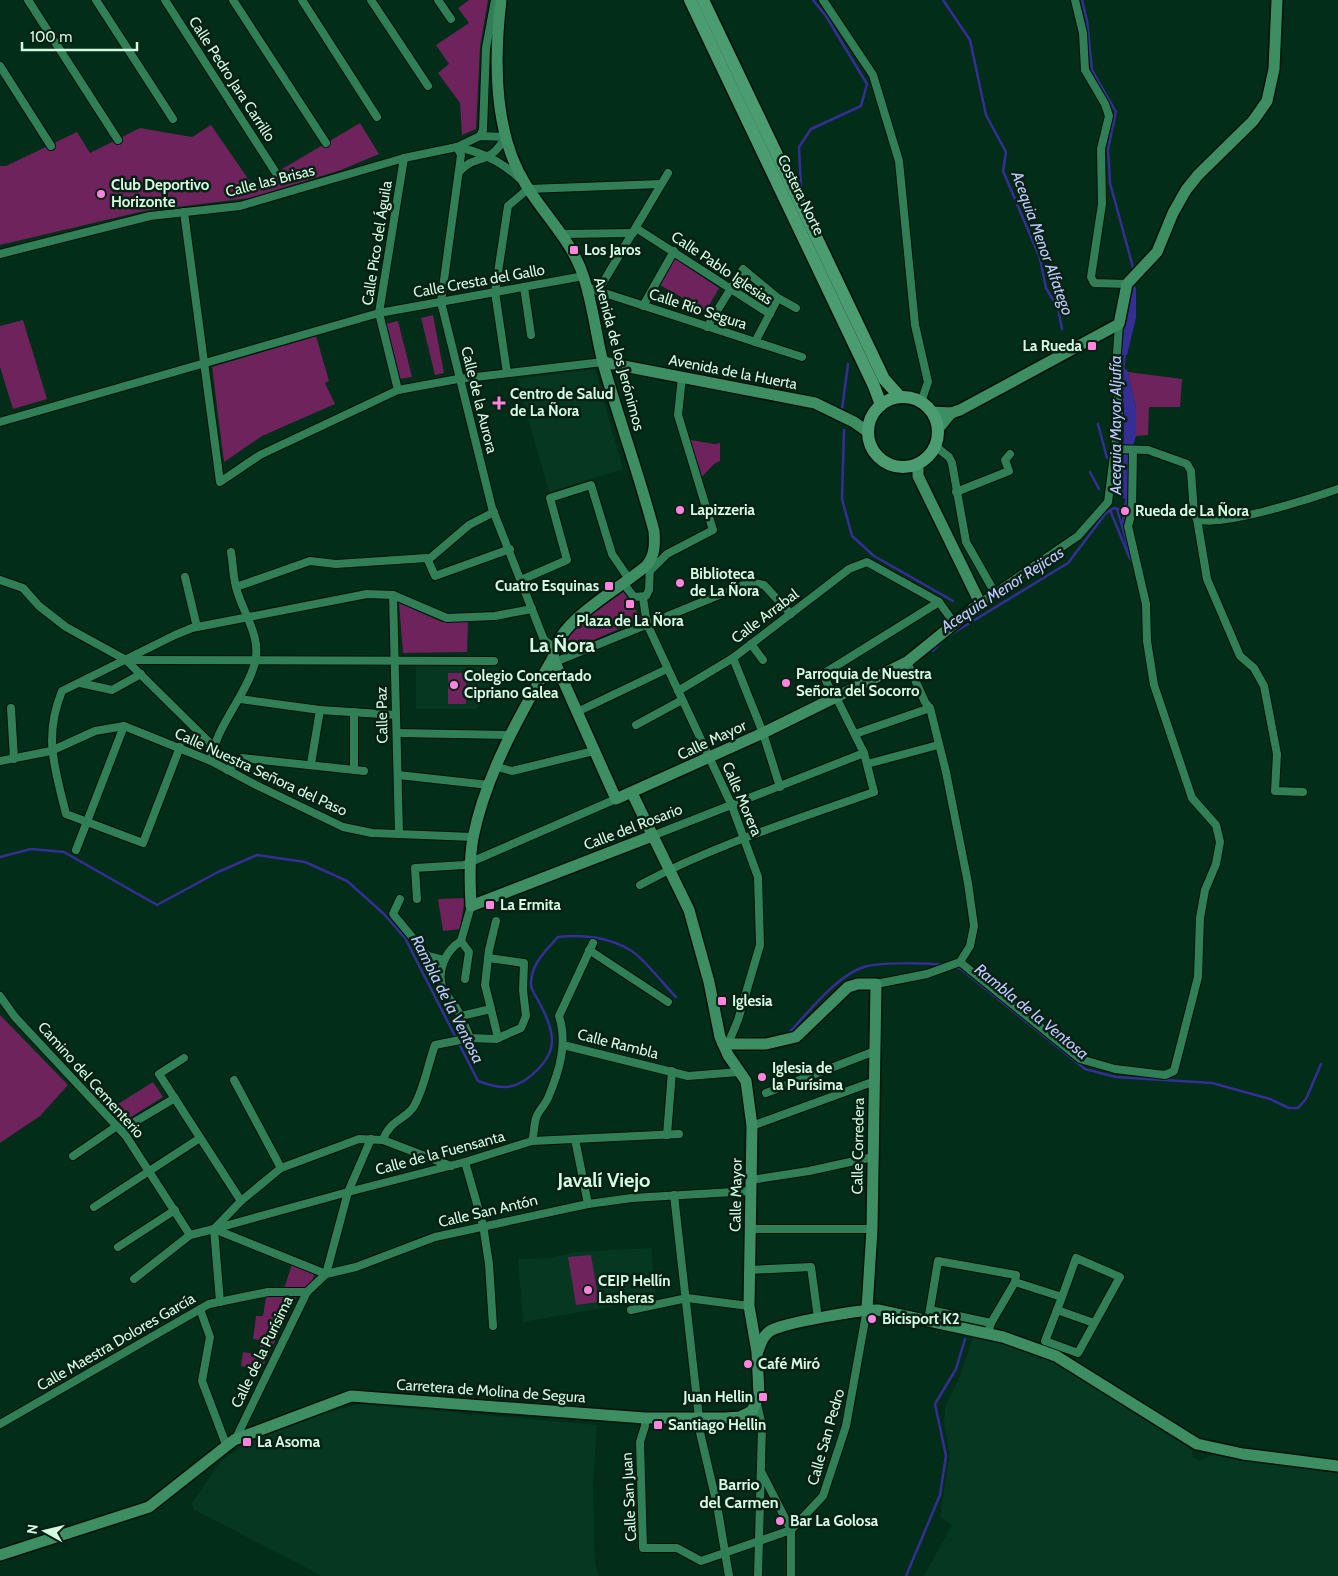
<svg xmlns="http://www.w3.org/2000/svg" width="1338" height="1576" viewBox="0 0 1338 1576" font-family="Cabin,sans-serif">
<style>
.built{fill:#063821}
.green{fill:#6e235d}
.water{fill:#352f95}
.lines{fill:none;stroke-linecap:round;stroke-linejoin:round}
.stream{stroke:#352f95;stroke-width:2.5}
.street-casing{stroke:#001307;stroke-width:10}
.secondary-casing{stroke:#001307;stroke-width:14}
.primary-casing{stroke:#001307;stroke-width:15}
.street{stroke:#307f57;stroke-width:8}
.secondary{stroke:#3e8e64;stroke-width:11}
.primary{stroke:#4c9c71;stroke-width:12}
.poi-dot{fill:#ff85df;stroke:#082114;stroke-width:2}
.labels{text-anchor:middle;stroke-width:5;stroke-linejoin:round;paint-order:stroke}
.street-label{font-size:15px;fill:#d4fae2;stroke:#082114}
.poi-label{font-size:15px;font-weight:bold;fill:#d4fae2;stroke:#082114;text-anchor:start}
.water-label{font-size:16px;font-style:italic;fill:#c0c8fe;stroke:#082114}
.neighbourhood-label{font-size:16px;font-weight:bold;fill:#d4fae2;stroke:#082114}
.district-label{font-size:20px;font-weight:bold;fill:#d4fae2;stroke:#082114}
</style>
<rect width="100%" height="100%" fill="#012d19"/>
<g class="built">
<path d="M595,369L623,469L549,492L517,379Z"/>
<path d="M416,666L501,667L477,709H416Z"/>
<path d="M651,1248L656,1299L523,1322L518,1259L550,1258L576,1252Z"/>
<path d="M973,1337L1010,1343L1061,1366L1192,1450L1193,1457L1200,1461L1214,1454L1338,1473V1576H924L952,1525L940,1517L950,1454L944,1423L945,1407L960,1376Z"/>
<path d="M359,1404L462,1413L470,1416L473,1414L597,1425L593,1485L595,1564L599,1576H322L193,1509L192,1503L222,1460L244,1445L296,1421Z"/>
</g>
<g class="green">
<path d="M469,0H488L480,47L476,129L462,135L460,103L438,73L449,64L436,45L469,23L458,8Z"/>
<path d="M360,123L379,154L341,170L250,198L144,211L0,245V166H6L77,132L90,153L140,128L192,137L211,125L253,186Z"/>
<path d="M674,258L719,288L706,311L658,284Z"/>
<path d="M433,315L444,373L435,375L421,318Z"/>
<path d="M23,320L47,399L13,409L0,367V326Z"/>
<path d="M398,321L412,377L399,379L385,324Z"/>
<path d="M316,336L329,381L325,383L335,404L262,436L224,462L212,367Z"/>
<path d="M1128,372L1182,379L1180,407H1149L1148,435L1136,436V408Z"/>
<path d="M685,439L714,444L720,443V461L714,464L698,481Z"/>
<path d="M622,590L642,619L561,654V641L599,603Z"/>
<path d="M399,603L442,622L468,621L467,652L403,653Z"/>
<rect x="448" y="673" width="18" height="31"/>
<path d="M465,898L460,929L443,931L438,899Z"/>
<path d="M0,1015L68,1085L40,1116L0,1143Z"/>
<path d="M153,1082L163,1097L123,1122L113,1107Z"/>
<path d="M591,1255L599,1302L576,1305L568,1257Z"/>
<path d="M293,1261L316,1270L311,1284L303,1292H283Z"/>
<path d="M294,1296L296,1298L261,1370L241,1366L243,1352L260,1355V1340L253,1339L256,1316H263L266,1297Z"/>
</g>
<g class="water">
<path d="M1133,283L1136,288V318L1127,355H1121L1128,299Z"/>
<path d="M1120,369H1126L1128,372L1136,408V436L1131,453L1129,499L1122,498L1124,418Z"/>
</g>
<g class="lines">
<g class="stream">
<path d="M943,0L970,40L986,115L1006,152L1003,171L1040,258L1046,288L1058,308L1062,329"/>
<path d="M1082,0L1087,21L1092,70L1116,112L1108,149L1110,183L1134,271"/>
<path d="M801,189L799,147L811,129L861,106L867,84L826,16L813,0"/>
<path d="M1123,370L1125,353"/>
<path d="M842,409L848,364"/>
<path d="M1098,424L1107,458"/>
<path d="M844,430L842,499L852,536L874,556L953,601"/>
<path d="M1090,472L1099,489"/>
<path d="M1117,509L1129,550"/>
<path d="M1110,510L1130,559L1133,560"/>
<path d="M1125,527L1123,521L1127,495"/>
<path d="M933,651L945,638L1068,563L1106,513L1114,508L1125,511"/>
<path d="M0,857L31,849L64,852L157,905L218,872L257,855L305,862L347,881L384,914L405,938L478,1081C497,1088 511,1091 528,1078C559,1054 557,1035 539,1002C537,998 531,990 531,985C530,965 546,950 558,937C582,934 609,937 630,950C643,957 664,985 676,997"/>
<path d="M955,967L961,969L1085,1069L1116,1077L1212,1083L1270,1099L1289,1108H1298L1306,1099L1321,1064"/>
<path d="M787,1035C806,1015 837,975 864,967C879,962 928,963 944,965"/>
<path d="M906,1576L940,1495L946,1456L935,1404L956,1369L965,1339"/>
</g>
<defs>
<g id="street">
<path d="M28,0L118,140"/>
<path d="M96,0L173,119"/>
<path d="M165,0L276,173"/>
<path d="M233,0L326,143"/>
<path d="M302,0L377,117"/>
<path d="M371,0L428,86"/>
<path d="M438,0L451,19"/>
<path d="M823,0L873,75L899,161L915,325L928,382L921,402"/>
<path d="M1075,0L1083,33L1085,70L1105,104L1109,116L1101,149L1102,204L1091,277L1094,283L1127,284"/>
<path d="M0,66L51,146"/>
<path d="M480,136L483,130L486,48L495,0"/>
<path d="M457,147L461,155L441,302L492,508L544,640L554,647"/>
<path d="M457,147C482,152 501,161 519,178"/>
<path d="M459,172C472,158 476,163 490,155C497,151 501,144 506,137"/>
<path d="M184,212L220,482L260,455L398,390L458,379L603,362"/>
<path d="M636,228L770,314"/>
<path d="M563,234L633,233"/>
<path d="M0,254L150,216L240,206L404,158L457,147L480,136L506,137"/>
<path d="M524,287L531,335"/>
<path d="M586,287L802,357"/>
<path d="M598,291L668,173"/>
<path d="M643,306L674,251"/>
<path d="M707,327L743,269L778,298L796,308"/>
<path d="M755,342L778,298"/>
<path d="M507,373L495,292L508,206L528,189L661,184"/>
<path d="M398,390L379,313L404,158"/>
<path d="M0,422L379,313L584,276"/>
<path d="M935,446L949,457L952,463L966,542L995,593"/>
<path d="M1115,449L1148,450L1187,464L1191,471L1194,514L1197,519C1221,528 1312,498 1338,489"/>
<path d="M956,492L1009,471L1005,460L1010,454"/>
<path d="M1197,519L1207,579L1240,656L1254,668L1264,686L1277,754L1275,791L1303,792"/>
<path d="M428,560L469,525L494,512"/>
<path d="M651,570L667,554L713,530L678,415L682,377"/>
<path d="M185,577L197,627"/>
<path d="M0,580L23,588L39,606L66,627L126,660L213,746"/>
<path d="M521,580L567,560L550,498L591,485L612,554L629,579"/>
<path d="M623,583L634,597L646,596L649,590L650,565"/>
<path d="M236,587L310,561L336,564L427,558L435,576L510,549"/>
<path d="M393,595L399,833"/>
<path d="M643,598L647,624L732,806L758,877L760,945L738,1020L728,1044"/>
<path d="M980,603L1078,536L1108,502L1119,416L1116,368L1119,324"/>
<path d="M751,644L763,660"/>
<path d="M733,658L763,733L780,787"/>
<path d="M128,660L494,661"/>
<path d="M555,662L751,582L764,585L791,614"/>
<path d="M80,683L112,690L141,674"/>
<path d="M678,691L733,658L849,569L867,562L939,602L954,623"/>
<path d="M834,698L823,674L939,602"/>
<path d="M240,699L320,710L396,715"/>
<path d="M11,708L14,759"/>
<path d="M577,712L667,669"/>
<path d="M636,725L682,700"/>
<path d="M397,733L511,735"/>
<path d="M855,734L930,708"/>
<path d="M180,747L143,843L66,814C55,768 43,738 62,691L175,635L192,628L367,594L393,595L447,618L495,616L532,609"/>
<path d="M0,761L51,751L95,731L124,726L211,761L256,785L343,827L372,833L473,837"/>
<path d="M211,761C216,725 245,698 255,663C262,636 242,612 236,587C233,576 233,563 231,552"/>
<path d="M311,764L320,710"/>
<path d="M867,764L938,745"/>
<path d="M497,767L512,771L594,751"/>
<path d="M354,769V712"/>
<path d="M227,770L242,758L364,771"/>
<path d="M398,775L489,785"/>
<path d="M652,836L864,753"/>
<path d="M76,850L124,726"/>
<path d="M640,885C714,845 795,820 874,792L864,753L836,697"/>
<path d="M400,899L393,914L428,956L444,960"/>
<path d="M417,899L415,868L464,865L616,799"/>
<path d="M461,941L469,952L465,979"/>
<path d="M589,950L668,1002"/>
<path d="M960,962L1080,1059L1115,1069L1165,1075L1174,1071L1198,977L1200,918L1205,890L1216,864L1220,842L1216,825L1192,798L1154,685L1147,641L1146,604L1128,526L1132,512L1133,450"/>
<path d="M876,984L927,974L960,962L970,946L974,926L968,883L946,772L930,708L925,702L907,662"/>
<path d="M0,996L15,1017L126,1136L190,1235"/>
<path d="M491,1009L498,1038"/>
<path d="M461,1016L491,1009L485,985L489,950L496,921"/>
<path d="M470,1038C466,1028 462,1017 457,1009C453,1002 446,996 443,989C436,971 446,950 461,941L471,906"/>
<path d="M563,1045L688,1076L739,1072"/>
<path d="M184,1058L159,1074L241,1201"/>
<path d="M234,1080L281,1168"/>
<path d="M766,1093L875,1051"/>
<path d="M752,1126L875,1081"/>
<path d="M121,1130L175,1098"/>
<path d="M667,1135L672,1071"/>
<path d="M575,1139L588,1204"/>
<path d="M383,1140C390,1119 406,1120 414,1106C424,1089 428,1064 435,1045L470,1038L496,1039L521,1028L526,1016L523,990L524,963L488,958"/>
<path d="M532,1141C534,1134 534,1125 536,1118C538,1111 545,1105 548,1098C559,1072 568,1044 559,1016L593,943"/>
<path d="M73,1156L117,1126"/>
<path d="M465,1162L483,1225L489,1264L493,1326"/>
<path d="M751,1180L809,1171L873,1157"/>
<path d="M674,1195L699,1418L698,1424L717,1505L729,1576"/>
<path d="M94,1207L200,1138"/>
<path d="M214,1229L326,1274L356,1267L435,1237L588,1204L632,1198L750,1191"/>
<path d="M214,1229L348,1192L465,1162L532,1141L679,1134"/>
<path d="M214,1229L220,1302"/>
<path d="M750,1229H872"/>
<path d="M118,1247L175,1210"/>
<path d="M749,1270L811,1267L818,1318"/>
<path d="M134,1279L190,1235L214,1229L241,1201L281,1168L359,1139L383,1140L451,1166"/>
<path d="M1015,1282L1062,1297L1045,1341L1078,1353L1120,1277L1076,1258L1062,1297"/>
<path d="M200,1309L210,1337L202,1381L227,1447"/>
<path d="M631,1310L687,1298L749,1306"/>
<path d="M930,1310L991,1323"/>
<path d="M1057,1310L1094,1323"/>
<path d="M928,1321L938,1261L1016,1275L1015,1282L991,1323L988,1334"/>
<path d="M757,1404L762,1426L758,1576"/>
<path d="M645,1418V1426L640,1442L643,1548H677L701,1561L791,1530L823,1496L846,1426L867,1309"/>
<path d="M0,1424L209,1304L268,1292H307"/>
<path d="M235,1440L307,1292L326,1274L348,1192L371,1139"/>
<path d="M762,1473L791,1530V1576"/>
</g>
<g id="secondary">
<path d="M501,0C494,59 493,133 526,185C545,216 573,242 584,278C593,306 596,335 603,363C619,420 639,474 654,531C655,544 655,555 647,565C622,588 555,621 553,658L616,799L763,733L907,662L980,603L918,476V464"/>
<path d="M603,362L815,403L854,422L868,432"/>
<path d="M932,412L951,413L960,410L1119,324L1127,284L1157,252L1173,213L1186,190L1198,175L1253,121L1267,101L1274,69L1277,0"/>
<path d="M938,429L951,413"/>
<path d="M553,658C521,712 485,776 473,838C469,860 470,883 471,906L652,836"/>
<path d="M723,1044H766L796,1037L848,987L858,984H876L872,1229L867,1309"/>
<path d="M758,1351C761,1343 763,1336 770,1331C783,1323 862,1309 878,1310L1003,1337L1056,1356L1197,1444L1243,1454L1338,1466"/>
<path d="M0,1555L149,1507L234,1440L351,1396L645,1418H725L740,1417L752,1411L759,1395L757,1352L749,1306L752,1126L746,1081L728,1055L720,1037L709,982L689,910L632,793"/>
</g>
<g id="primary">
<path d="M690,0L874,386L881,405"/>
<path d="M703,0L884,379L900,397"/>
<circle cx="903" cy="432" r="35"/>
</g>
</defs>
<use href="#street" class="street-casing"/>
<use href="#secondary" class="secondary-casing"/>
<use href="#primary" class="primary-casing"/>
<use href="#street" class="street"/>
<use href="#secondary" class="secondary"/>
<use href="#primary" class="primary"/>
</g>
<g class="poi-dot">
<circle cx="101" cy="194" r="5"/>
<rect x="569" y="245" width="10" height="10" rx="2.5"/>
<rect x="1087" y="341" width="10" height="10" rx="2.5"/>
<path d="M496.5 395.5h5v5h5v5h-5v5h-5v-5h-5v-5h5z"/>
<circle cx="680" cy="510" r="5"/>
<circle cx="1125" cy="511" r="5"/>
<circle cx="680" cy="583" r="5"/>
<rect x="604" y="581" width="10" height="10" rx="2.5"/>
<rect x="625" y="599" width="10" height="10" rx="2.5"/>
<circle cx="786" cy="683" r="5"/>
<circle cx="454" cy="685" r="5"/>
<rect x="485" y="900" width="10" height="10" rx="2.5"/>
<rect x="717" y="996" width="10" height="10" rx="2.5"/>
<circle cx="762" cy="1077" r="5"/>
<circle cx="588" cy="1290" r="5"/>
<circle cx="872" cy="1319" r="5"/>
<circle cx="748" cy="1364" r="5"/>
<rect x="758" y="1392" width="10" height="10" rx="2.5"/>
<rect x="653" y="1420" width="10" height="10" rx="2.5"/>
<rect x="242" y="1437" width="10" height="10" rx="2.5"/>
<circle cx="780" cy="1521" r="5"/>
</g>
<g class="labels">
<g class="street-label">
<text transform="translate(232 79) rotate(57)" y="5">Calle Pedro Jara Carrillo</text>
<text transform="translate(270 181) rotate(-14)" y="5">Calle las Brisas</text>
<text transform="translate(801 195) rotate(64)" y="5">Costera Norte</text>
<text transform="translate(377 243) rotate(-81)" y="5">Calle Pico del Águila</text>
<text transform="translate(722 268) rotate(34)" y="5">Calle Pablo Iglesias</text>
<text transform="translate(479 281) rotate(-10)" y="5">Calle Cresta del Gallo</text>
<text transform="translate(698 309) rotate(18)" y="5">Calle Río Segura</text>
<text transform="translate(619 354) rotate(75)" y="5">Avenida de los Jerónimos</text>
<text transform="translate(733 372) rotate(11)" y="5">Avenida de la Huerta</text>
<text transform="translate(479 400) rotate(76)" y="5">Calle de la Aurora</text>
<text transform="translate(765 616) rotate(-37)" y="5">Calle Arrabal</text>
<text transform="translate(382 715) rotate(-91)" y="5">Calle Paz</text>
<text transform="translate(712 740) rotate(-25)" y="5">Calle Mayor</text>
<text transform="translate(261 772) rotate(25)" y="5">Calle Nuestra Señora del Paso</text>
<text transform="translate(742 799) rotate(67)" y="5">Calle Morera</text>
<text transform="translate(633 827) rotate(-21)" y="5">Calle del Rosario</text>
<text transform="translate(618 1044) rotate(14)" y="5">Calle Rambla</text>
<text transform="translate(91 1080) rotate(48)" y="5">Camino del Cementerio</text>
<text transform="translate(858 1146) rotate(-89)" y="5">Calle Corredera</text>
<text transform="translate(440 1153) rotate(-15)" y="5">Calle de la Fuensanta</text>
<text transform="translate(736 1195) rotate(-89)" y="5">Calle Mayor</text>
<text transform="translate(488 1211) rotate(-13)" y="5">Calle San Antón</text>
<text transform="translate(116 1342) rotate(-30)" y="5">Calle Maestra Dolores García</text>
<text transform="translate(262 1352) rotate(-64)" y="5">Calle de la Purísima</text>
<text transform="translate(491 1391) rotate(4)" y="5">Carretera de Molina de Segura</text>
<text transform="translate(826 1437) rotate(-74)" y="5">Calle San Pedro</text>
<text transform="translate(629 1497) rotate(-93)" y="5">Calle San Juan</text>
</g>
<g class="poi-label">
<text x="111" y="190">Club Deportivo<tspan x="111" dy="17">Horizonte</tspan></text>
<text x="584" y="255">Los Jaros</text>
<text x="1082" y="351" text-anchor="end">La Rueda</text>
<text x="510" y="399">Centro de Salud<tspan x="510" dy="17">de La Ñora</tspan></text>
<text x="690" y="515">Lapizzeria</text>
<text x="1135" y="516">Rueda de La Ñora</text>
<text x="690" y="579">Biblioteca<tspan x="690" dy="17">de La Ñora</tspan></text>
<text x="599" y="591" text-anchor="end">Cuatro Esquinas</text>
<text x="630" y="626" text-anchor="middle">Plaza de La Ñora</text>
<text x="796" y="679">Parroquia de Nuestra<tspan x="796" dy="17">Señora del Socorro</tspan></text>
<text x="464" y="681">Colegio Concertado<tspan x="464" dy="17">Cipriano Galea</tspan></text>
<text x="500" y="910">La Ermita</text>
<text x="732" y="1006">Iglesia</text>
<text x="772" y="1073">Iglesia de<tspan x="772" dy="17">la Purísima</tspan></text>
<text x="598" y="1286">CEIP Hellín<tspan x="598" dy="17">Lasheras</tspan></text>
<text x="882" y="1324">Bicisport K2</text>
<text x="758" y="1369">Café Miró</text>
<text x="753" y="1402" text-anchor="end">Juan Hellin</text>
<text x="668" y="1430">Santiago Hellin</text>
<text x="257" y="1447">La Asoma</text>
<text x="790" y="1526">Bar La Golosa</text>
</g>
<g class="water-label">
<text transform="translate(1043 243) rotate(70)" y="6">Acequia Menor Alfatego</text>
<text transform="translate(1115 425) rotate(-90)" y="6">Acequia Mayor Aljufía</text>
<text transform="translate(1002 589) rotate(-33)" y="6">Acequia Menor Rejicas</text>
<text transform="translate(448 999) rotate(63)" y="6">Rambla de la Ventosa</text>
<text transform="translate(1032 1011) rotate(39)" y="6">Rambla de la Ventosa</text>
</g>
<g class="neighbourhood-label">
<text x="739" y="1490">Barrio<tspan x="739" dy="18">del Carmen</tspan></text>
</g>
<g class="district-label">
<text x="562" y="652">La Ñora</text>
<text x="604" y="1187">Javalí Viejo</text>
</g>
</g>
<g transform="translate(45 1531) rotate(278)" stroke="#082114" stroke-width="4" paint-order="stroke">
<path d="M0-4L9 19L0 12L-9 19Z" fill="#d4fae2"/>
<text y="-8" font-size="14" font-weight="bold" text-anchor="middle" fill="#d4fae2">N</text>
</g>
<path d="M22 42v8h115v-8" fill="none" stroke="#d4fae2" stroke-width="2.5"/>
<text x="30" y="42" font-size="15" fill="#d4fae2" stroke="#082114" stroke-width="4" paint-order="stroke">100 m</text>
</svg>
